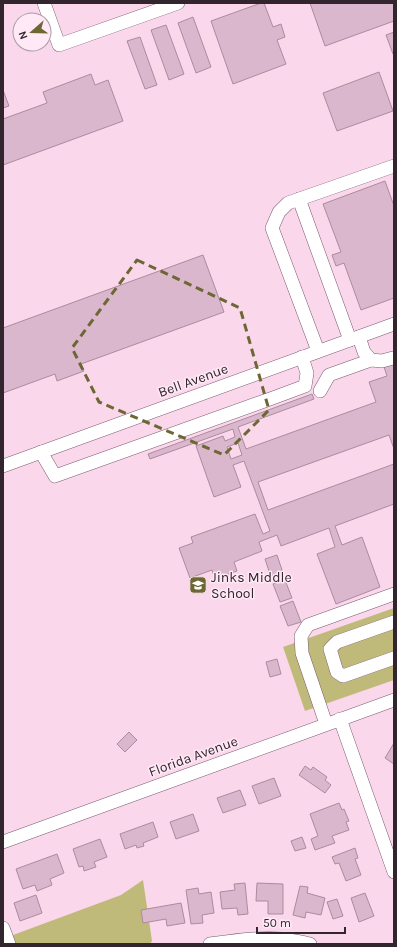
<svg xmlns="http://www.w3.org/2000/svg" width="397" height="947" viewBox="0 0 397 947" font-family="Karla,sans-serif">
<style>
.green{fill:#c0ba7a}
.building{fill:#dab7cc;stroke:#ac8b9f;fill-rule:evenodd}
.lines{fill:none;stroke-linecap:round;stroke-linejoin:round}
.minor-casing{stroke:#7a5b6f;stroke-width:14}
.minor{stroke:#fff;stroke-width:13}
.marked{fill:none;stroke:#6c6733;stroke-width:3;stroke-dasharray:8 5;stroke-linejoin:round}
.labels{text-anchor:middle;stroke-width:3;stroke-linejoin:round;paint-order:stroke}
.street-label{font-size:14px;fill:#32252d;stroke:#ffe9f6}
.poi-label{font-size:14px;fill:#32252d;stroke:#ffe9f6;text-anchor:start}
</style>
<rect width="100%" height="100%" fill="#fbd7ec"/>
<g class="green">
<path d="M394,608V680L305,711L283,647Z"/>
<path d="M143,880L152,941L150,944H16L13,935L121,895Z"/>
</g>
<g class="building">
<path d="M261,3H264L273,27L281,24L285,37L277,40L286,64L233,84L211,21Z"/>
<path d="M310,3H394V21L325,46Z"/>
<path d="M193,17L211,67L196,73L178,23Z"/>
<path d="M166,25L184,74L169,80L151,30Z"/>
<path d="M394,32V54H393L386,35Z"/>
<path d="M140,37L157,85L145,89L127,41Z"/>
<path d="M379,72L393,111L337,131L323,93Z"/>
<path d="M91,74L95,85L108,80L123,121L3,165V119L47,103L43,92Z"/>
<path d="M3,90L9,106L3,108Z"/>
<path d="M385,181L394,206V298L361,310L344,263L336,266L332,255L341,252L323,204Z"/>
<path d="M203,255L224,312L81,364L84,371L57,381L55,374L3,393V328Z"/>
<path d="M394,363V449L389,435L258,482L268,510L394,464V504L335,526L342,545L362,537L380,587L336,604L317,554L335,547L329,528L281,546L277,535L259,542L262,551L234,562L237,571L215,579L212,570L190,578L179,548L193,543L191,537L255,514L263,534L270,531L244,461L233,465L241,487L214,497L196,446L223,436L225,441L235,437L233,429L150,459L148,454L312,394L314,399L238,427L246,449L376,402L369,382L387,376L384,367ZM238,443L242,455L231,459L227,447Z"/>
<path d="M277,555L283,573L271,577L265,559Z"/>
<path d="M285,580L292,598L280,602L273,584Z"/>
<path d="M293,601L301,622L288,626L280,606Z"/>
<path d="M277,659L281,674L270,677L266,662Z"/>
<path d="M129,732L137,740L125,752L117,744Z"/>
<path d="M394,743V764L385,758Z"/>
<path d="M305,766L311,770L313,767L327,777L325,780L331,785L325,793L299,775Z"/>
<path d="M274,778L281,796L259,804L252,786Z"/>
<path d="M240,790L246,805L223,813L217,798Z"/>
<path d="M339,803L342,810L344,809L349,821L346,822L349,830L332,836L335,843L315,850L311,839L318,836L310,814Z"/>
<path d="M193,814L199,831L176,839L170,822Z"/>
<path d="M153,822L158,837L143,843L144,846L137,848L136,845L125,849L120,834Z"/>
<path d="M302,837L306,848L295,851L291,841Z"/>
<path d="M100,839L107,857L94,862L96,867L84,871L83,866L79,867L73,849Z"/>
<path d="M355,848L358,858L355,859L361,875L346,881L339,863L335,864L332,857Z"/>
<path d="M57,854L64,873L50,879L52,885L37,891L35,885L23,889L16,869Z"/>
<path d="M245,883L248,914L238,915L237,908L222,909L220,892L235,890L234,884Z"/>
<path d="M257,883L283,884V914H268V901H256Z"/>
<path d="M300,886L308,887L307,893L325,898L321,915L306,912L305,918L293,915Z"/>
<path d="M198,888L199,894L211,892L214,913L202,915L203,923L191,924L186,890Z"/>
<path d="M365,893L374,916L359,922L351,898Z"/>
<path d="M36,895L42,913L20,921L14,903Z"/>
<path d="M337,899L343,916L333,919L327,902Z"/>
<path d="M181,903L185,923L167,926L166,919L143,923L141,910Z"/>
</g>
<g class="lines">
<defs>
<g id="minor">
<path d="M44,3L59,45L178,3"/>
<path d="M299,199L350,340"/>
<path d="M359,337L364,352L371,360L382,361L393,358"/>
<path d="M318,351L272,228L279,212L288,203L394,166"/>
<path d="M320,391L329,375L371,360"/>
<path d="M41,452L55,476L270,399L305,386L307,373L302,357"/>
<path d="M3,466L394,324"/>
<path d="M394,622L337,642L330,649L337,672L343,676L394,658"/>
<path d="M340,719L394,872"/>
<path d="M326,724L302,653L301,636L308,625L394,594"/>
<path d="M3,842L394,700"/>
<path d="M3,928L9,944"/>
<path d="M210,944C233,941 258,937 282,939C291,940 301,942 310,944"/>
</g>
</defs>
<use href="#minor" class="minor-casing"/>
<use href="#minor" class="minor"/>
</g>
<path class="marked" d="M137,260L240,308L269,410L224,455L99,402L72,348Z"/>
<defs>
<symbol id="school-square" viewBox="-11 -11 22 22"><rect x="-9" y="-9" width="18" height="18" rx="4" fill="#6c6733" stroke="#ffe9f6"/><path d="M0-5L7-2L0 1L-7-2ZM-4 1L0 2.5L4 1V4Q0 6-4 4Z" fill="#fff"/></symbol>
</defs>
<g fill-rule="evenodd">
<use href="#school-square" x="188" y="575" width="20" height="20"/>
</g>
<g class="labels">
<g class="street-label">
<text transform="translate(193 380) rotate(-20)" y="5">Bell Avenue</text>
<text transform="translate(193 756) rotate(-20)" y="5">Florida Avenue</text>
</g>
<g class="poi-label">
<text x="211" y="582">Jinks Middle<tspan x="211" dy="16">School</tspan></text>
</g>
</g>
<rect width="397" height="947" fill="none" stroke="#32252d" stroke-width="8"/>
<g transform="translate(32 32) rotate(250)"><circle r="19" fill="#ffe9f6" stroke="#ad9ba6"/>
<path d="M0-3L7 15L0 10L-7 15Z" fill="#6c6733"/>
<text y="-6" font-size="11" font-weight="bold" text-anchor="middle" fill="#32252d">N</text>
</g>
<path d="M257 927v6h88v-6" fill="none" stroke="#32252d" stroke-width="2"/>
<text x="263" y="927" font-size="12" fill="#32252d" stroke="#ffe9f6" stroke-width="3" paint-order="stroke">50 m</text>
</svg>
